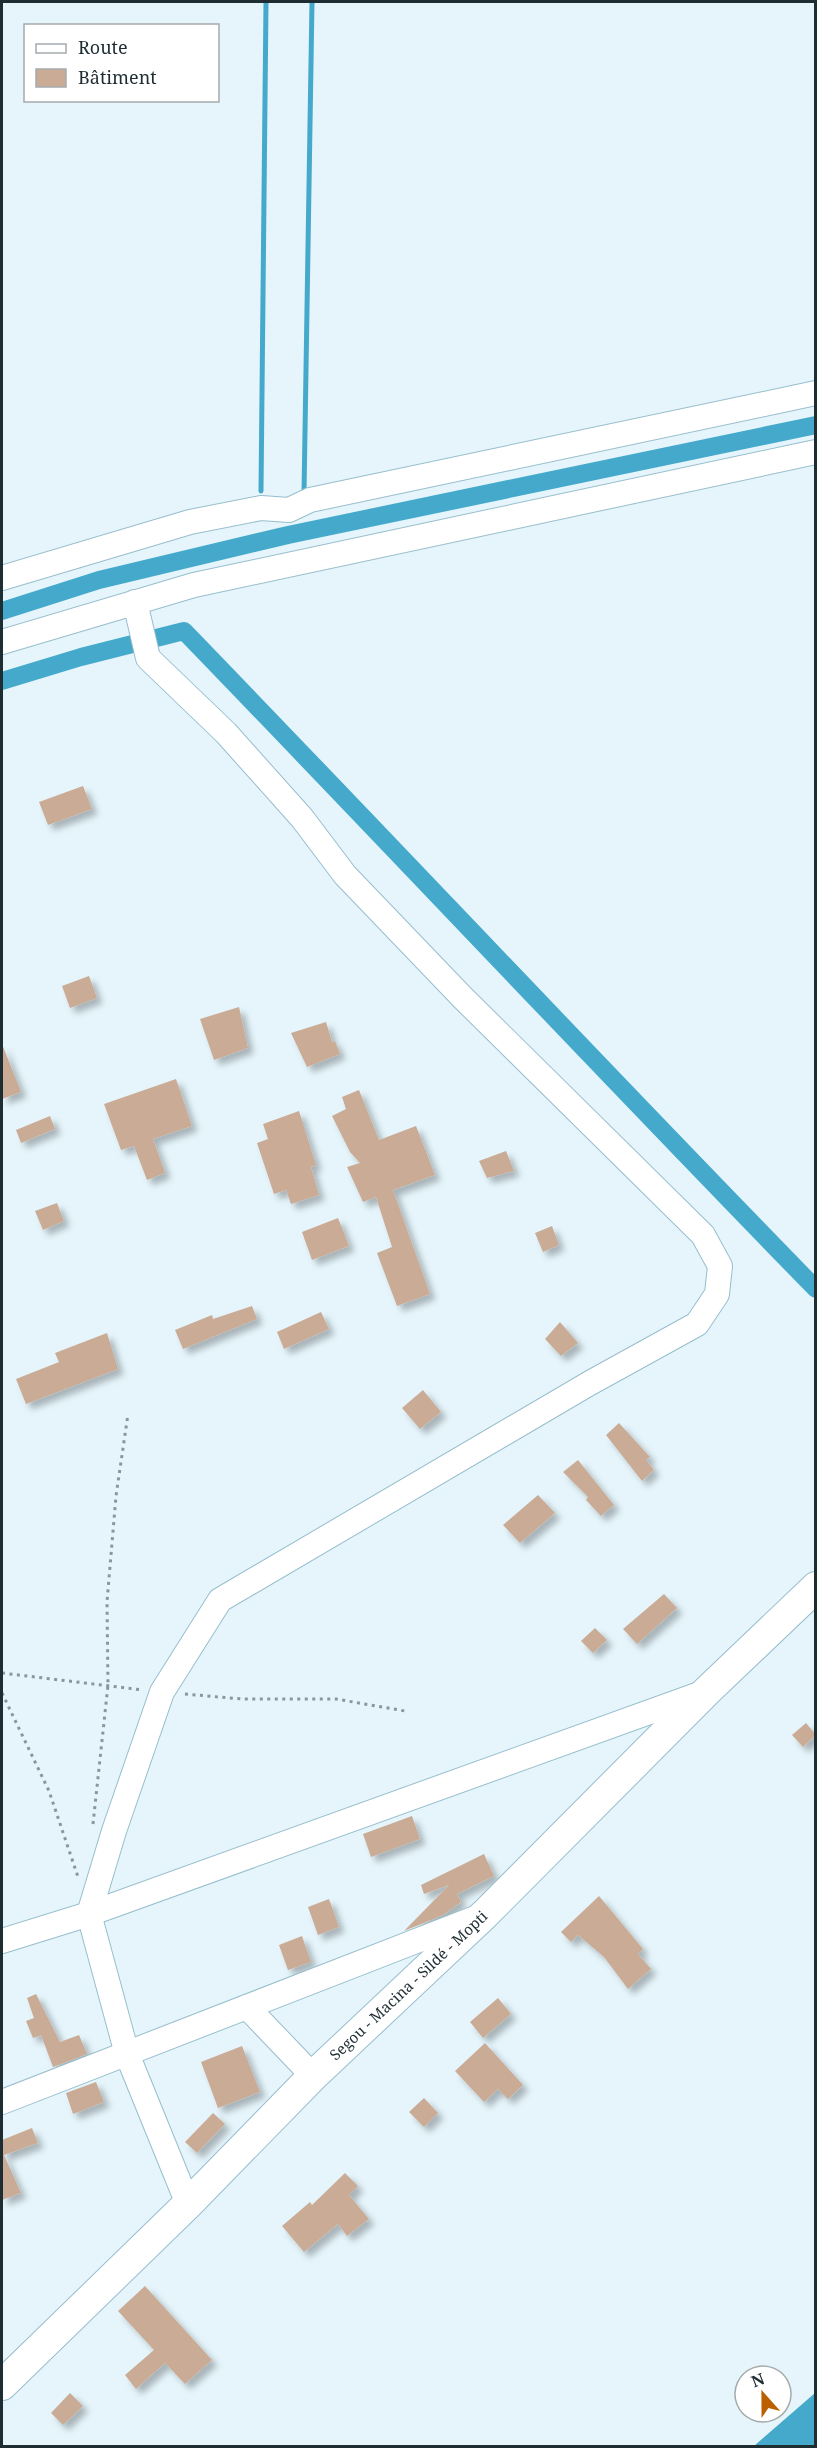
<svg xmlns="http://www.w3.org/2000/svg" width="817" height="2448" viewBox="0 0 817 2448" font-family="'Noto Serif',serif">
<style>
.water{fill:#44a9ca}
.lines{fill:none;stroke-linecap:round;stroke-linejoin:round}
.stream{stroke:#44a9ca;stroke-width:5}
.canal{stroke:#44a9ca;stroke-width:18}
.building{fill:#caab96;filter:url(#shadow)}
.minor-casing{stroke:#97becd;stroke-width:26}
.major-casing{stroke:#97becd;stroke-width:32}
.path{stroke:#87979c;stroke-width:3;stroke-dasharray:3 4.5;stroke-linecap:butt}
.minor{stroke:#fff;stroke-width:24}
.major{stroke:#fff;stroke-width:30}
.labels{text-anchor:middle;stroke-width:6;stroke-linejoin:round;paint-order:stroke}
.street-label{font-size:15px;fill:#1d2d32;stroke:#fff}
</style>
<defs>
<filter id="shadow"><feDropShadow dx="5.5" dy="5.5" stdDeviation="3" flood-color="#0004"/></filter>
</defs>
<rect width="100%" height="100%" fill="#e5f5fb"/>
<path class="water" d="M815,2393V2446H754Z"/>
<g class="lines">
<g class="stream">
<path d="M261,491L266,2"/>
<path d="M304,493L312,2"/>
</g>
<g class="canal">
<path d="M2,611L99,580L288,535L816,425"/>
<path d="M2,681L81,657L184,631C395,849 603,1071 816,1289"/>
</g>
</g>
<g class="building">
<path d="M83,786L92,809L48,825L39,802Z"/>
<path d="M89,976L97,998L70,1008L62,986Z"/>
<path d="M239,1007L248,1048L214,1060L200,1019Z"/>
<path d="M326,1022L332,1042L335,1041L340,1054L307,1067L291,1033Z"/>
<path d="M2,1044L21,1092L2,1099Z"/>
<path d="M176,1079L192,1126L153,1139L165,1173L147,1180L134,1146L121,1150L104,1104Z"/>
<path d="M359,1090L379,1140L416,1126L435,1175L393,1190L430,1294L397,1306L377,1253L392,1247L376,1197L363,1202L347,1167L360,1163L350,1152L332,1116L346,1109L342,1097Z"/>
<path d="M299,1111L316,1165L311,1167L319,1195L291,1204L286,1190L274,1194L257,1143L268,1139L263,1124Z"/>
<path d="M50,1116L55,1129L21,1143L16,1130Z"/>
<path d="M506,1151L514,1171L487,1178L479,1161Z"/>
<path d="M57,1203L64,1221L43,1230L35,1211Z"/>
<path d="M338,1218L349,1246L312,1260L302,1232Z"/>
<path d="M552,1226L559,1245L543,1252L535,1233Z"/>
<path d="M252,1306L257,1319L183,1349L175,1330L212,1315L213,1319Z"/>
<path d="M321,1312L329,1329L284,1349L277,1332Z"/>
<path d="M560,1322L578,1343L561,1356L545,1339Z"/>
<path d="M107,1333L118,1369L26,1404L16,1379L59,1362L55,1353Z"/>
<path d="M423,1390L441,1412L420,1429L402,1408Z"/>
<path d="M619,1423L650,1457L646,1460L654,1470L642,1481L606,1435Z"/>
<path d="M578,1460L614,1505L601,1516L586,1500L588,1497L563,1472Z"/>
<path d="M538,1495L555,1513L520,1543L503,1525Z"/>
<path d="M664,1594L677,1608L637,1644L623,1629Z"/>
<path d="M595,1628L607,1640L593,1653L581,1641Z"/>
<path d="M806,1723L816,1735L803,1747L792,1735Z"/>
<path d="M412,1816L420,1839L371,1857L363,1834Z"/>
<path d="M484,1854L494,1876L457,1894L461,1902L443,1915L404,1931L449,1885L424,1894L421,1885Z"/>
<path d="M599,1896L643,1949L638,1954L651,1969L628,1989L604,1957L578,1935L571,1942L561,1932Z"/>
<path d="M329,1899L339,1927L318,1935L308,1907Z"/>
<path d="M302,1936L311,1962L288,1970L279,1945Z"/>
<path d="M36,1994L60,2042L79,2035L87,2054L53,2067L41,2035L33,2038L26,2021L34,2018L27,1998Z"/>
<path d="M498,1998L511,2014L483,2038L470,2022Z"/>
<path d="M485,2043L523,2085L508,2099L498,2089L484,2102L455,2071Z"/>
<path d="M242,2046L260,2092L218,2108L201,2062Z"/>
<path d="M96,2082L104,2102L73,2114L66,2093Z"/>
<path d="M424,2098L438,2113L424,2127L409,2112Z"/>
<path d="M213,2113L225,2124L197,2153L185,2142Z"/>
<path d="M32,2128L38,2143L4,2155L21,2193L2,2200V2140Z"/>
<path d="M345,2173L358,2186L349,2195L369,2219L347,2236L338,2224L304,2252L282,2226L310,2202L312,2205Z"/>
<path d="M145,2286L212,2360L185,2384L165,2363L136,2389L125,2375L154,2350L118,2311Z"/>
<path d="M70,2393L83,2406L63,2425L51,2413Z"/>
</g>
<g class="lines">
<defs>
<g id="minor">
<path d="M2,578L190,522L261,508L289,510L310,500L816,393"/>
<path d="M135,602L148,658L226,733L302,818L345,875L463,998L703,1235L720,1266L717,1294L697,1324L590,1383L220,1600L162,1692L114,1831L89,1914L127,2054L188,2204"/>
<path d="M2,642L194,585L816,452"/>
<path d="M2,1941L89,1914L705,1692"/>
<path d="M247,2007L313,2076"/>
<path d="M2,2102L478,1917"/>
</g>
<g id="major">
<path id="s1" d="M2,2385L188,2204L313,2076L485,1914L707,1691L816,1587"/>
</g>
</defs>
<use href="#minor" class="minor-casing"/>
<use href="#major" class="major-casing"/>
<g class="path">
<path d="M2,1673L143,1690"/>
<path d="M2,1693L49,1791L78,1877"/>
<path d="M185,1694L242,1699H336L405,1711"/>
<path d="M93,1824L108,1685L107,1602L116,1496L128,1414"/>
</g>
<use href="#minor" class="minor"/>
<use href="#major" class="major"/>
</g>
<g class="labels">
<g class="street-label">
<text dy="5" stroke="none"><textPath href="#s1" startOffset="570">Segou - Macina - Sildé - Mopti</textPath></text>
</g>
</g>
<rect width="817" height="2448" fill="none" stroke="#1d2d32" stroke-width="6"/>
<rect x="24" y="24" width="195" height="78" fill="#ffffff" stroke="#a5abad" stroke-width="1.5"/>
<rect x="36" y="44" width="30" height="9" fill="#ffffff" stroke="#a5abad" stroke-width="1.5"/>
<text x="78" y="54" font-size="18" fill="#1d2d32">Route</text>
<rect x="36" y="69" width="30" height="18" fill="#caab96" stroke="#a5abad" stroke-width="1.5"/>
<text x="78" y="84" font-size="18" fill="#1d2d32">Bâtiment</text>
<g transform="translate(763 2394) rotate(339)"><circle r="28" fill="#ffffff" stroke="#a5abad" stroke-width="1.5"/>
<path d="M0-4.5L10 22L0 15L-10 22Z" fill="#ba6000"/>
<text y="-9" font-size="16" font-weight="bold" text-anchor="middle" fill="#1d2d32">N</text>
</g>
</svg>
